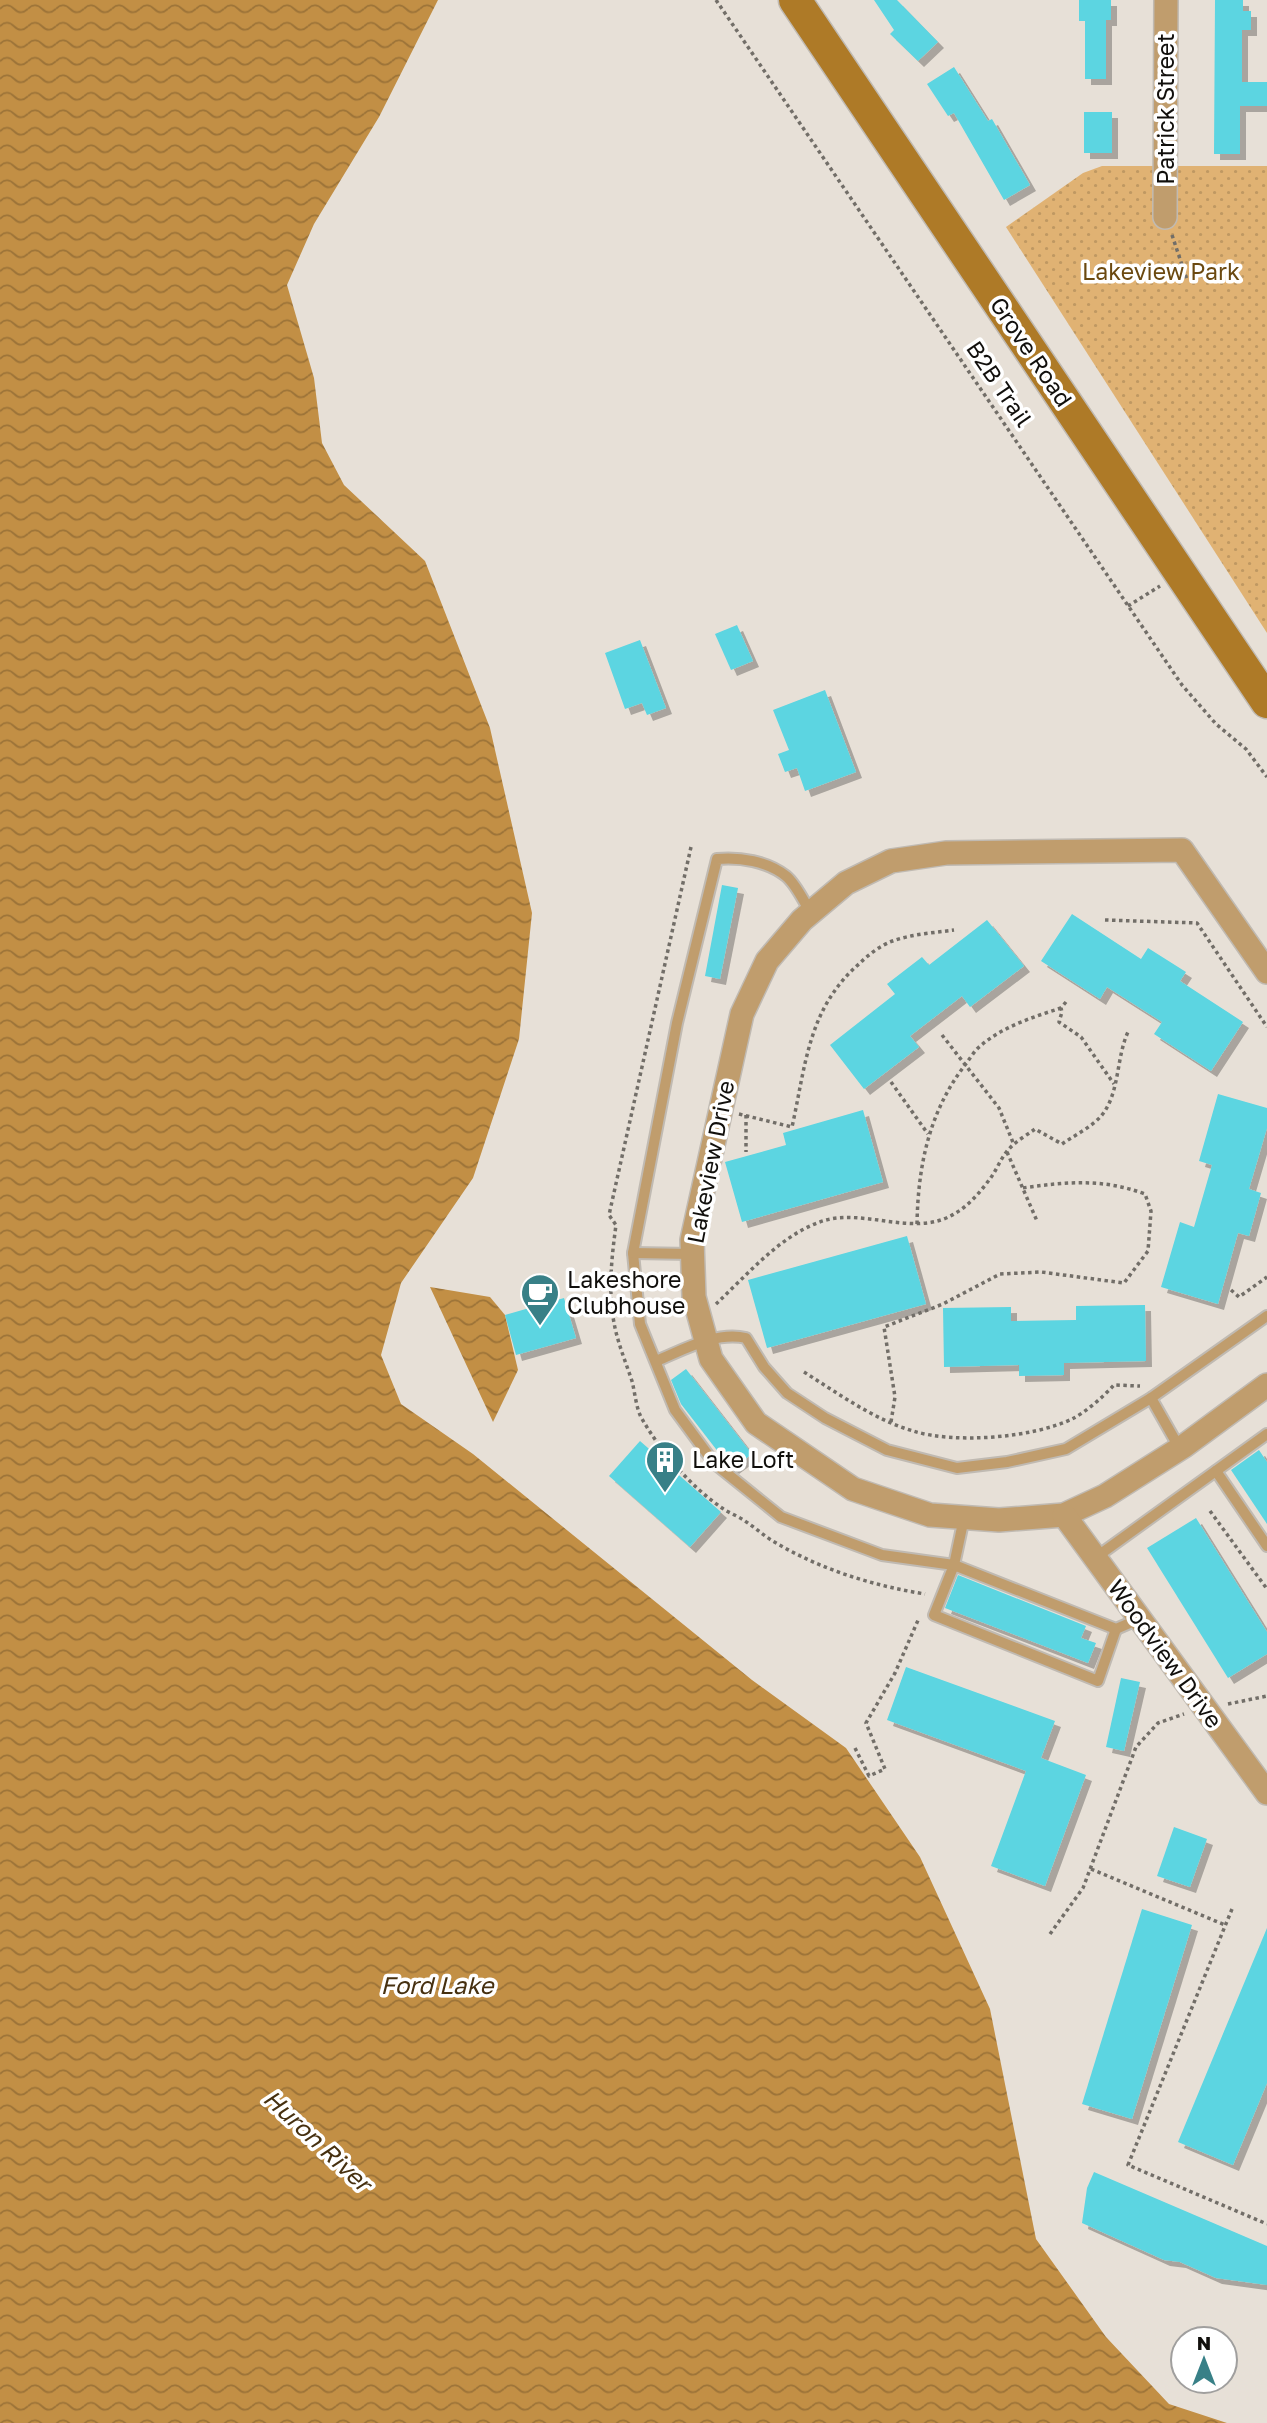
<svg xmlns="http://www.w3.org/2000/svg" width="1267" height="2423" viewBox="0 0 1267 2423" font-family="'Golos Text',sans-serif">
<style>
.park{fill:url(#park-dots)}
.water{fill:url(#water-waves)}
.building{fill:#5bd5e1;filter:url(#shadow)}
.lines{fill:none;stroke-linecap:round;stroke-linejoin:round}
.service-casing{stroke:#c0bab2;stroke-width:14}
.minor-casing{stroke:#c0bab2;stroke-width:26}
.secondary-casing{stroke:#c0bab2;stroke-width:35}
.path{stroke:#726e68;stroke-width:3.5;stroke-dasharray:3.5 3.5;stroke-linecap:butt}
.service{stroke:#c09d6d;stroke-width:10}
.minor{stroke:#c09d6d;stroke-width:23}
.secondary{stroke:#ae7a27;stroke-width:32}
.labels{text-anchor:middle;stroke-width:7;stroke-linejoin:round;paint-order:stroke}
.street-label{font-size:23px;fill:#110f0c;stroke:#fff}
.park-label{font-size:23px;fill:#6b4910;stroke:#fff}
.poi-label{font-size:23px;fill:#110f0c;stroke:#fff;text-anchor:start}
.water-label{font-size:24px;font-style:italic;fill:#463010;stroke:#fff}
</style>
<defs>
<pattern id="park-dots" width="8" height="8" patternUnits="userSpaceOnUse" patternTransform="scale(1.75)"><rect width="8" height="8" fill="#e0b273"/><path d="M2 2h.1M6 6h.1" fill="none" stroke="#bf9862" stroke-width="1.8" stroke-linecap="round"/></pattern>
<pattern id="water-waves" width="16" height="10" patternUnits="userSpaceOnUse" patternTransform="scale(1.75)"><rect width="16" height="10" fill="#c28f45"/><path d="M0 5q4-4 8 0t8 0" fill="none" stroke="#9c7338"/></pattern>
<filter id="shadow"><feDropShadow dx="6" dy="6" stdDeviation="0" flood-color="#0004"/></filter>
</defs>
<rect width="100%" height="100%" fill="#e7e0d7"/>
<path class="park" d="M1102,166H1267V633L1006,227L1083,173Z"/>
<g class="water">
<path d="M0,0H438L379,117L314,224L287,285L314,378L322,443L344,485L425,561L490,728L532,913L519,1039L473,1178L401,1283L381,1355L401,1404L473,1454L752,1680L846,1748L920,1857L990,2009L1036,2239L1106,2337L1169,2404L1227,2423H0Z"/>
<path d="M430,1287L490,1297L505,1315L518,1370L493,1422Z"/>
</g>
<g class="building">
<path d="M874,0H897L938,42L918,61L890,34L894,30Z"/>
<path d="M1079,0H1111V20H1106V79H1085V21H1079Z"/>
<path d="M1215,0H1243V11H1251V30H1242V82H1267V106H1240V154H1214Z"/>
<path d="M954,67L988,121L992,119L1030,185L1004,200L954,113L948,116L927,84Z"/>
<rect x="1084" y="112" width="28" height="41"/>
<path d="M737,625L753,661L731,670L715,634Z"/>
<path d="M640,640L666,708L647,715L642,703L625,709L605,653Z"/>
<path d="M825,690L856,772L805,791L797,768L785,772L778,754L789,750L773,710Z"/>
<path d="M722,885L738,888L720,979L705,976Z"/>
<path d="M1072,914L1141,959L1148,948L1186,972L1180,981L1243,1022L1211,1071L1154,1034L1162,1022L1107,987L1100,999L1041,961Z"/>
<path d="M987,920L1024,966L970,1007L962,996L910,1036L919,1047L864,1089L830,1045L895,994L887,984L922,957L929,965Z"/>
<path d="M1218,1094L1267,1108V1128L1249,1189L1261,1193L1249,1236L1238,1233L1218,1304L1161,1287L1180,1222L1194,1227L1212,1165L1199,1161Z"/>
<path d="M863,1110L883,1182L742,1222L725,1162L786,1145L783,1133Z"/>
<path d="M907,1236L926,1304L767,1348L748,1280Z"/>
<path d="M564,1298L576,1338L516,1355L505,1315Z"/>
<path d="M1145,1305L1146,1361L1064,1363V1375L1019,1376V1365L944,1367L943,1308L1011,1307V1321L1076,1320V1306Z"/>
<path d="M686,1369L752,1454L733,1468L726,1462L681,1404L671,1380Z"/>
<path d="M640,1441L721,1512L690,1547L609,1476Z"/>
<path d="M1259,1450L1267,1462V1524L1231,1470Z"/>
<path d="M1196,1518L1267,1632V1654L1228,1678L1147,1548Z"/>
<path d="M958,1575L1086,1626L1081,1638L1096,1643L1088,1663L945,1608Z"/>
<path d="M906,1667L1055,1721L1041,1758L1086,1775L1045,1886L991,1866L1026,1771L887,1720Z"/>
<path d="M1121,1678L1140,1682L1124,1751L1106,1747Z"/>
<path d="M1174,1827L1207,1839L1190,1887L1157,1876Z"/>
<path d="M1142,1909L1192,1925L1132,2119L1082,2104Z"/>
<path d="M1267,1928V2083L1233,2165L1178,2142Z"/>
<path d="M1094,2172L1267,2246V2285L1216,2278L1180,2262L1164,2260L1082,2223L1087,2188Z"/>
</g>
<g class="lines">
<defs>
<g id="service">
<path d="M811,913C804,902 796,884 786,876C767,861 740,857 717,859L677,1023L633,1253L640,1324L675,1410L714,1463L781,1517L882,1555L954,1565L934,1615L1098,1681L1116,1629"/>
<path d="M633,1253L692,1254"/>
<path d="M656,1361C683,1350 716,1331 746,1338L764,1367L787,1393L825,1418L887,1450L957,1468L1007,1462L1066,1449L1151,1398L1267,1316"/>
<path d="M1151,1398L1180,1449"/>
<path d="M1216,1471L1267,1546"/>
<path d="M964,1518L954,1565L1116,1629L1139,1619"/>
<path d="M1095,1558L1267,1434"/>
</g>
<g id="minor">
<path d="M1165,217L1166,0"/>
<path d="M1267,972L1182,850L946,853L891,861L846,883L802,920L767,961L742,1014L692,1240L694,1297L711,1359L756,1423L853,1489L930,1515L999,1520L1064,1515L1105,1496L1184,1446L1267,1385"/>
<path d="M1064,1515L1267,1793"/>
</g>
<path id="secondary" d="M795,0L1267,702"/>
</defs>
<use href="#service" class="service-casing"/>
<use href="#minor" class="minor-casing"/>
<use href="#secondary" class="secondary-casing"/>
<g class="path">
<path d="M716,0L1182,685L1216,724L1246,749L1267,777"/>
<path d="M1172,235L1187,280"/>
<path d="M1128,606L1160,586"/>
<path d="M691,847L609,1215L616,1225C611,1262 607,1299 617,1336C621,1351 627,1366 632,1381C635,1393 636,1407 641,1417C660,1451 690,1486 722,1508C729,1513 738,1516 745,1521C754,1527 762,1534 771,1540C819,1569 870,1585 925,1594"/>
<path d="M1105,920L1197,923L1267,1027"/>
<path d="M1066,1002L1061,1008L1062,1012L1059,1022L1081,1037L1114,1084"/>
<path d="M942,1035L999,1108L1014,1145"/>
<path d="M891,1082L928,1134"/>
<path d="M739,1114L792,1127C806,1064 808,1008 860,963C868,955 880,946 890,942C910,934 933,933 954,930"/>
<path d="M746,1115V1152"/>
<path d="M1007,1152L1037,1221"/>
<path d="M917,1224C918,1166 929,1112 965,1065C969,1060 973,1053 978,1048C1001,1027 1033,1017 1061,1008"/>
<path d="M1231,1290L1239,1297L1267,1277"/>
<path d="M716,1304C746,1276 778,1238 817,1223C860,1205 913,1239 954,1214C969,1206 982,1190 992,1176C998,1167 1002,1156 1009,1149C1016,1141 1027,1135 1035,1129L1062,1144C1075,1135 1092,1127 1102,1115C1120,1092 1116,1058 1128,1032"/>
<path d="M804,1372C839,1394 873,1419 913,1431C955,1444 1032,1438 1072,1419C1086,1412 1103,1397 1114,1385L1140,1386"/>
<path d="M891,1422L895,1397L884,1327L943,1304L1000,1274L1041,1272L1124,1283L1148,1251L1151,1211L1145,1194C1102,1178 1066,1182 1022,1188"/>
<path d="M1210,1511L1267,1589"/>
<path d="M1228,1704L1267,1696"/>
<path d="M855,1748L869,1776L885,1769L866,1723L895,1673L919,1618"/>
<path d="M1091,1869L1225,1925"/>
<path d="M1232,1909L1128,2165L1267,2224"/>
<path d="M1050,1934L1083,1888L1136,1747L1158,1723L1184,1714"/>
</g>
<use href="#service" class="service"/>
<use href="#minor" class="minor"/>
<use href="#secondary" class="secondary"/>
</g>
<defs>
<symbol id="cafe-pin" viewBox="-11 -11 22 30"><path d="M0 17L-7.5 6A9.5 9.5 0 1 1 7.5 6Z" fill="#388087" stroke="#fff"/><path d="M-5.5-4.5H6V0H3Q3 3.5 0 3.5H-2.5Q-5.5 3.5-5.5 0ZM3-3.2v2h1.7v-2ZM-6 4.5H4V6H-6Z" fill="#fff"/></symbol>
<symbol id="building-pin" viewBox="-11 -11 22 30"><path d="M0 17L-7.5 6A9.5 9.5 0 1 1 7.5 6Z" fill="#388087" stroke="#fff"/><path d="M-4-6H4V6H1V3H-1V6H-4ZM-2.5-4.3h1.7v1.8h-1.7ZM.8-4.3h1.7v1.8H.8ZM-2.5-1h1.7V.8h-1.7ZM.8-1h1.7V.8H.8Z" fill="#fff"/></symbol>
</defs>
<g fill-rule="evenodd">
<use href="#cafe-pin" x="518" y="1271" width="44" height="60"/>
<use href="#building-pin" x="643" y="1438" width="44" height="60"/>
</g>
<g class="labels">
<g class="street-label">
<text transform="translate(1166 109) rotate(-90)" y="8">Patrick Street</text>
<text transform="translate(1031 352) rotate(56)" y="8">Grove Road</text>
<text transform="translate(999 384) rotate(56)" y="8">B2B Trail</text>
<text transform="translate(711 1162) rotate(-79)" y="8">Lakeview Drive</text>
<text transform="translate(1165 1654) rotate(54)" y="8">Woodview Drive</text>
</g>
<g class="park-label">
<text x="1161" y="280">Lakeview Park</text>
</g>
<g class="poi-label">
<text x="567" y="1288">Lakeshore<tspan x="567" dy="26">Clubhouse</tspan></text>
<text x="692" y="1468">Lake Loft</text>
</g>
<g class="water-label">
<text x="437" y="1994">Ford Lake</text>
<text transform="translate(317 2141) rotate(43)" y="8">Huron River</text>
</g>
</g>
<g transform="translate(1204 2360)"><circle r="33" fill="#ffffff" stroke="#a09f9e" stroke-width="2"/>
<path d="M0-5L12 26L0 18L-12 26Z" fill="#388087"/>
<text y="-10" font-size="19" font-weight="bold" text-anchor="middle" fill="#110f0c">N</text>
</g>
</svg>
